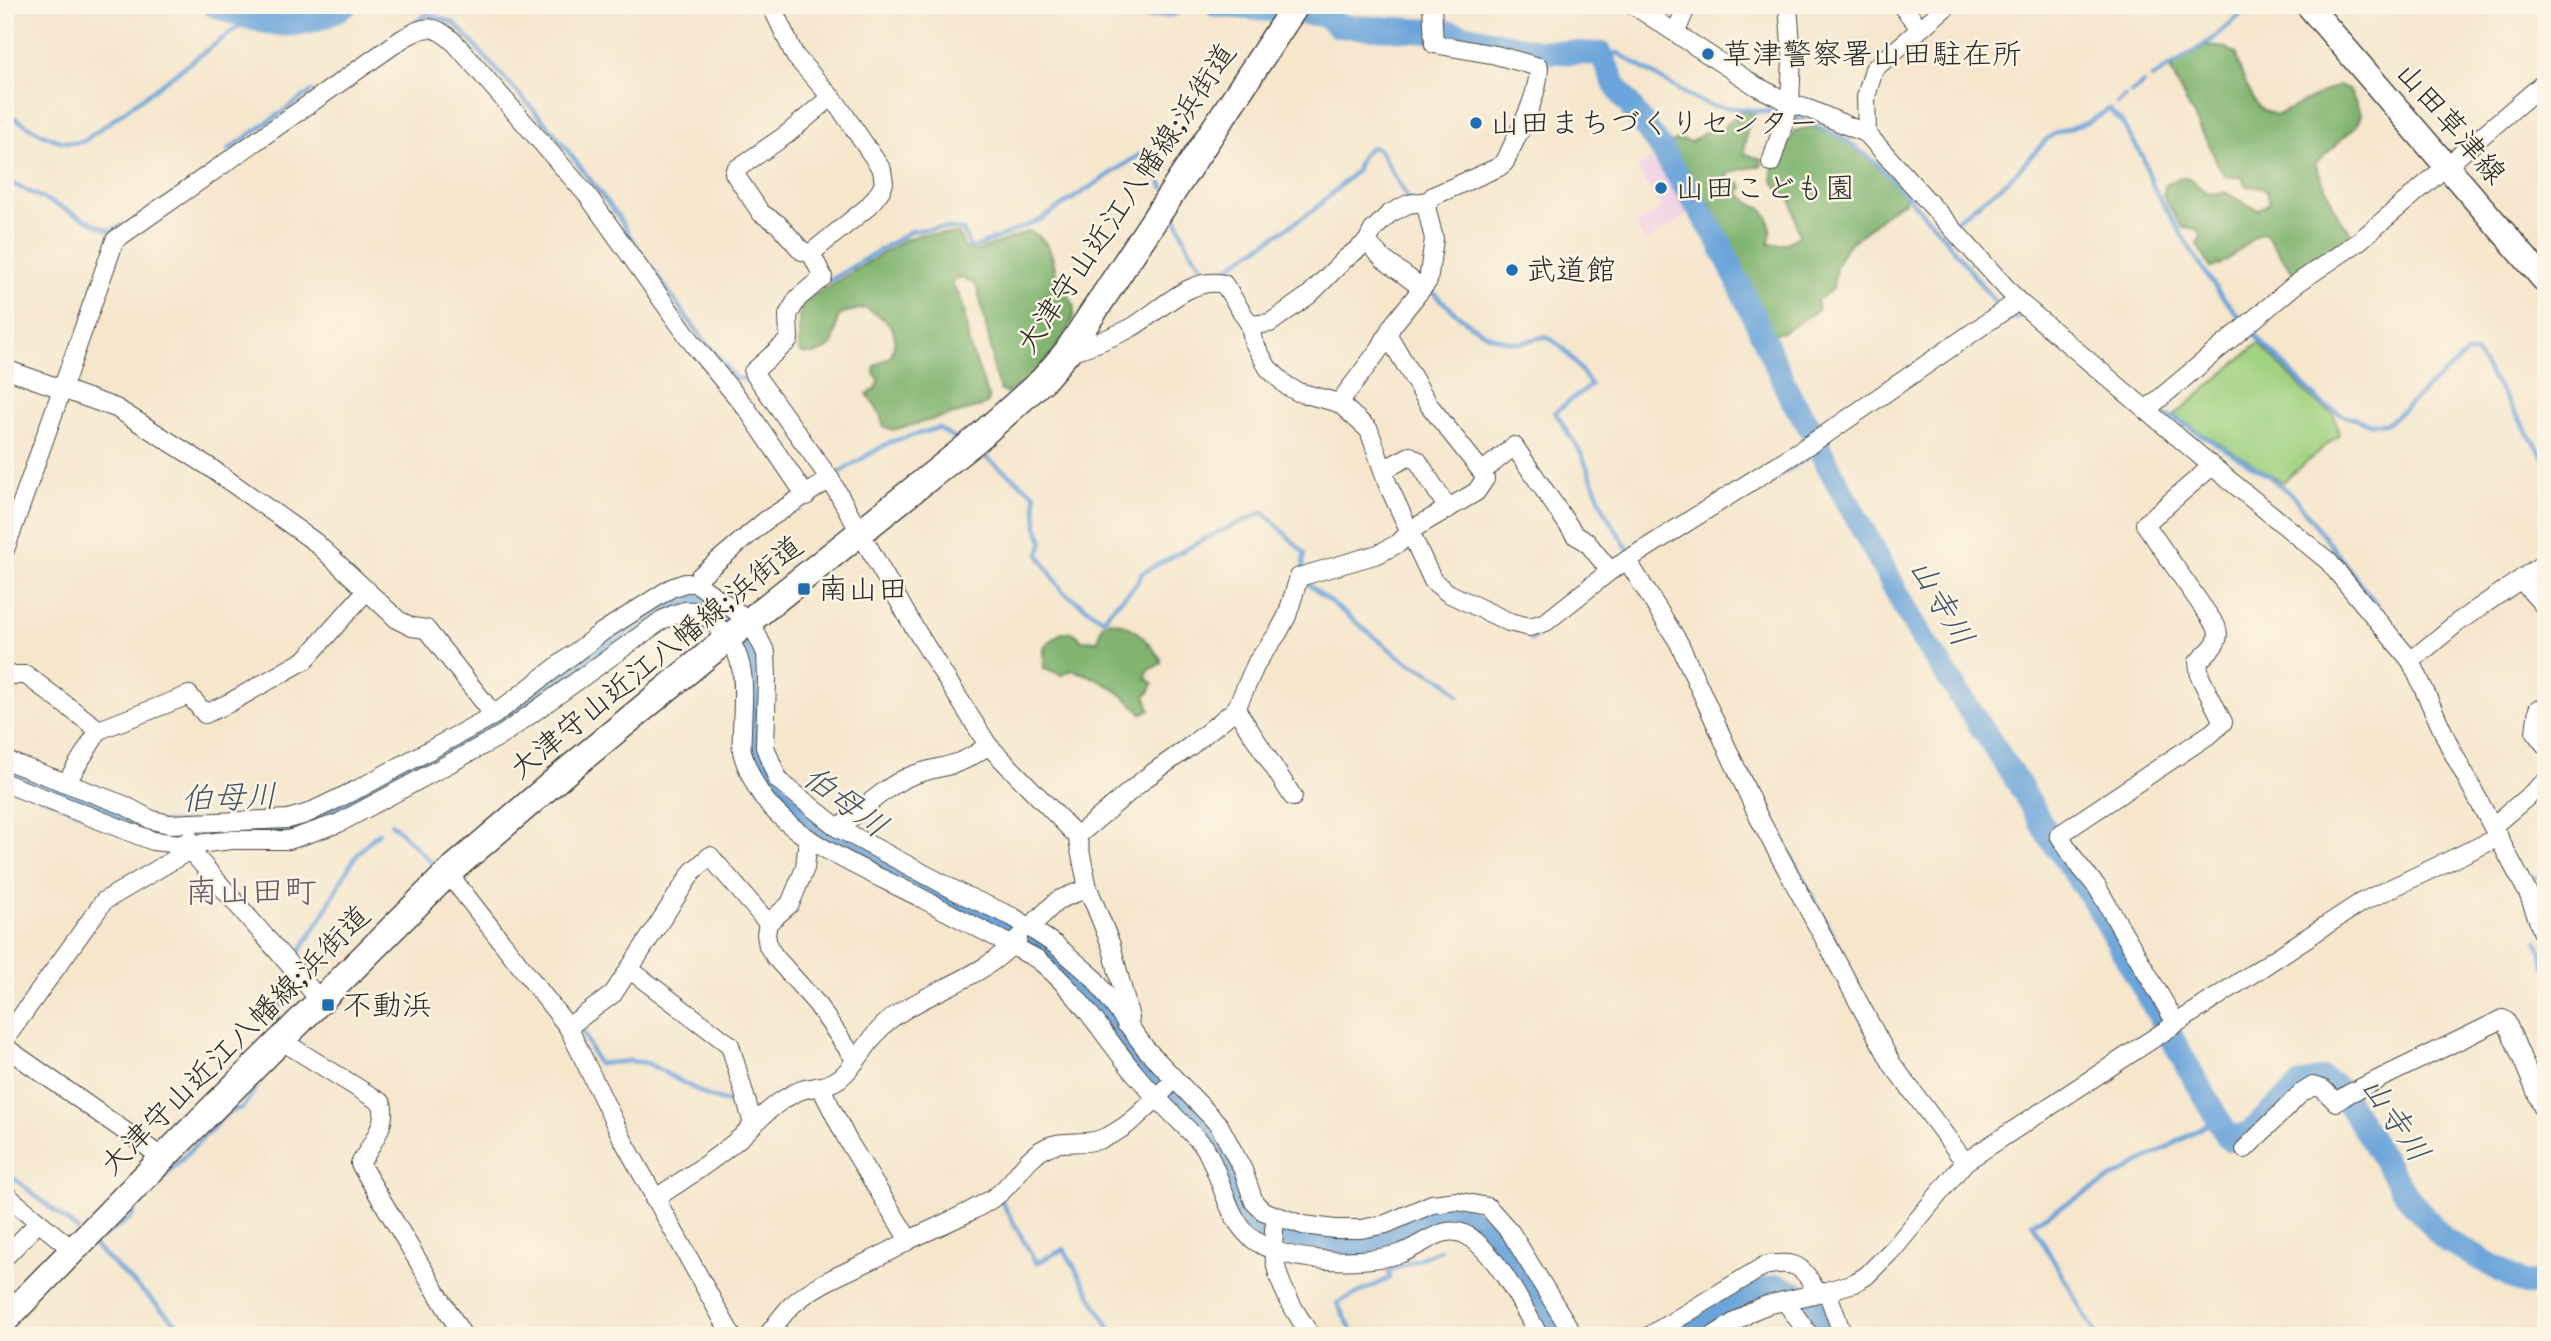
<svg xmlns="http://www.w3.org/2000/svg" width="2551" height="1341" viewBox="0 0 2551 1341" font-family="Itim,'Klee One',sans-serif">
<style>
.built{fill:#f0d0e4}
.green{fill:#a0d281;stroke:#667e56;stroke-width:2}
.forest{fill:#80b46f;stroke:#56704d;stroke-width:2}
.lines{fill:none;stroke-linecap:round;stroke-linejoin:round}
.stream{stroke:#6aa4da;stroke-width:4.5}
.river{stroke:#6aa4da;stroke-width:24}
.street-casing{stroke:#494743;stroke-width:20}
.secondary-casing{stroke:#494743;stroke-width:27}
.primary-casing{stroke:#494743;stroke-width:29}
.street{stroke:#fff;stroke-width:18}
.secondary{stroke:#fff;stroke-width:24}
.primary{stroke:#fff;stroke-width:26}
.poi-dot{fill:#1f6fb2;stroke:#fcf5e5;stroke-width:2.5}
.labels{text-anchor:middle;stroke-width:5;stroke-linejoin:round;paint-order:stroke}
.poi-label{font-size:30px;fill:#2b2b2b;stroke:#fcf5e5;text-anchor:start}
.street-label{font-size:30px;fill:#2b2b2b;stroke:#fcf5e5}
.water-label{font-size:32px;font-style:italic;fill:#415568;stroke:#fcf5e5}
.quarter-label{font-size:33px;fill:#675b6a;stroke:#fcf5e5}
</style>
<rect width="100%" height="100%" fill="#fcf5e5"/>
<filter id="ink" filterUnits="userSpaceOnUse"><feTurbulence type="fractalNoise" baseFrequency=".0143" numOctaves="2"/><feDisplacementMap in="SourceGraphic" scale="14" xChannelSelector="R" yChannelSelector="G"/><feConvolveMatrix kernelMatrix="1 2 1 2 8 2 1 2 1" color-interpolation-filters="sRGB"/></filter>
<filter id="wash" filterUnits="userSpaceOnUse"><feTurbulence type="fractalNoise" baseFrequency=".00686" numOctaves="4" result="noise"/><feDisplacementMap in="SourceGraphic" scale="28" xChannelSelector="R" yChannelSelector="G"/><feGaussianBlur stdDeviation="1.57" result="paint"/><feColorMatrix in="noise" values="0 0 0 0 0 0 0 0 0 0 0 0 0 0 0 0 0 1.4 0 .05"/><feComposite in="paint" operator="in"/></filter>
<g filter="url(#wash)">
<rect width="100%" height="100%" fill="#f5e6cc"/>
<path class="built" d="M1653,158L1689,214L1646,242L1635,225L1662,208L1636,168Z"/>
<path class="green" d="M2259,343L2314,401L2334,415L2339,435L2283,482L2174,416Z"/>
<g class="forest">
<path d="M2208,46L2227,48L2236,54C2238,68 2251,100 2262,109C2266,113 2273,114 2278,115L2338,85L2349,89L2361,114L2357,125L2315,164L2339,218L2350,231L2351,241L2296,277L2264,232C2244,240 2233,262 2211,268L2197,245L2201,237L2197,229L2182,227L2163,195L2166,185C2170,183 2177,178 2181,177C2197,174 2198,201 2226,193L2258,210L2270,202L2266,190L2260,187L2246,186L2242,177H2227C2217,167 2215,156 2209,144C2195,119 2182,96 2171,70L2179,61Z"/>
<path d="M1741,111L1756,115L1747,129L1744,153L1762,160V165C1750,169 1738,168 1727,174L1731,182L1740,183L1743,188L1738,192L1751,204L1762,209L1768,217L1771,231L1769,244C1781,247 1789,242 1799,236L1792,202L1773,181L1772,171L1783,144L1789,143L1794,131C1800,130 1809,126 1815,128C1852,138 1881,167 1905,196V202L1898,204L1846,247L1836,266L1833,289L1816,301L1819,307L1817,311L1783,332L1773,334L1764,330L1759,324L1760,317L1754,311L1747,291L1744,290L1743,284L1748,282L1747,279C1735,274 1718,235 1710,222L1713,206L1701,198L1692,195C1688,188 1685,181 1681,174C1675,165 1666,158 1665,146L1679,139L1691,142L1709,130L1716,134H1720L1722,129Z"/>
<path d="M1029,231C1048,238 1053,255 1056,274C1058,289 1075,296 1074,311C1074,327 1039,373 1026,382C1020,386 1013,389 1007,393L1000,390L992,366V354L978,290L974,283L962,278L955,280L952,286C966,298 965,326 969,344C971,353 976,361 979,370C983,380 983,387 989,396L987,403L981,407L893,430L884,427L880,414L867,394L876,389L879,380L874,374L875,366L891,356C902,325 887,321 865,308L846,312L838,317L833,344C821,354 813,356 799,352V315L804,304L813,296L904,240L922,234H959L964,248L974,252Z"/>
<path d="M1109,621C1135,624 1145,639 1161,659V663L1148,671L1146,678L1153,683L1149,693L1145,695L1150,709L1142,714C1123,693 1098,676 1072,670L1062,675L1044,668V648C1054,636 1070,623 1081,640L1098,641L1102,625Z"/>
</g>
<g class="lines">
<g class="stream">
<path d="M413,24L427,14L454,23L551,129L617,215L641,253L690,322L735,378L752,380"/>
<path d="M1601,54L1618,53L1694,99L1712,106L1781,113"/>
<path d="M2152,78L2213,39L2251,5"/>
<path d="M2131,93L2144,83"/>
<path d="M2117,104L2125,97"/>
<path d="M5,116H11C31,127 60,149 84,141L249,19"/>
<path d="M1789,116L1818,126L1845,140L1878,164L1940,232L2000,309"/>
<path d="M228,150L312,91"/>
<path d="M5,180L110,231L121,226"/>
<path d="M1173,208C1182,232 1191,265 1217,275L1315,209L1356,171L1361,157L1370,147L1376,148L1381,153L1408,199"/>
<path d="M1954,222L2009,180L2047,139L2056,133L2089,122L2109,109L2122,123L2143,157L2154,189L2197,260L2220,294L2245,323"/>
<path d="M829,281L911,231L938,228L963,230L969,246L973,248L1040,220L1139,155L1147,157L1164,188"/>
<path d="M1427,287C1455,312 1477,338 1517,343C1527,344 1539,334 1548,338C1563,343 1582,372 1591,385L1555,412L1582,455L1606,514L1631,554"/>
<path d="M2033,307L2037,305L2047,315"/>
<path d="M2006,316L2016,319L2026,312"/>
<path d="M2250,330L2323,405L2348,417L2373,424L2386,423L2395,417L2467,353H2476L2546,460"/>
<path d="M2166,416L2176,419L2269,476L2294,497L2396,630"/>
<path d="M976,450L1035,494L1037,527L1043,541L1039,555L1062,591L1101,618L1104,619C1114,601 1136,591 1142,573L1212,535L1264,512L1305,554L1303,563L1304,570"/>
<path d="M833,476L890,442L938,428L959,441"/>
<path d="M1740,499L1806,459L1808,451"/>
<path d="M1307,579L1308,584L1397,655C1417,669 1446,675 1459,696"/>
<path d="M1531,640L1544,629"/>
<path d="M1749,774L1843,956"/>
<path d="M391,823L439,870"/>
<path d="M2527,881L2533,878L2546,876"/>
<path d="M2537,941L2546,967"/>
<path d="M295,960C304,944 315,929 324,913C340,884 352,853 379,833"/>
<path d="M275,1032L286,978"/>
<path d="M583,1032L598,1064L630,1061L647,1063L708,1096L736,1105"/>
<path d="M5,1171L78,1230"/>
<path d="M999,1201L1001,1200L1036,1263L1064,1249L1114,1336"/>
<path d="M104,1236L132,1217L137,1205L226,1114L243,1107L268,1070"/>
<path d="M91,1243L190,1336"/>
<path d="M1355,1336L1337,1303L1390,1278L1389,1271L1440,1250"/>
<path d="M2097,1336L2032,1223L2207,1125"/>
</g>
<g class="river">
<path d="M213,5C266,24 294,37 346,5"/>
<path d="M1103,5L1127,9L1172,5"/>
<path d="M1216,5L1324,15L1338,26L1449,32L1536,51L1601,54L1615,85L1660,147L1720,243L1791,398L1809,426L1824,458L1920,635L2020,786L2048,835L2098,907L2229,1139L2249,1133L2302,1084L2323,1079L2338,1088L2407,1196L2444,1239L2525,1284L2546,1282"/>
<path d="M5,772L160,833L286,830L337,812L502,719L675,599C692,594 703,598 716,609C737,625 759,649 760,678C760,686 756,695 756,703C753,727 753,751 763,773C783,814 855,853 894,874C950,904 1012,929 1065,966C1074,973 1082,986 1089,995C1109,1020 1128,1048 1149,1071C1166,1091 1187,1106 1204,1126C1214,1137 1222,1150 1228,1164C1236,1185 1238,1214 1258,1227C1265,1231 1274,1233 1282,1235C1320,1247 1357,1254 1395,1236C1413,1228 1433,1212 1455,1215C1497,1219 1538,1301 1554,1336"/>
<path d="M1686,1336L1754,1292L1779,1286L1802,1296L1813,1305L1826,1336"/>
</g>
</g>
</g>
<g filter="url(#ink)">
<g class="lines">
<defs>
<g id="street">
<path d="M771,5L795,56L838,105L882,170L884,183L881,190L869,206L811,253L823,277L798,298L788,315L789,340L753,372L830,479L912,624L988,745L1077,836L1088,888L1111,945L1130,1018L1126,1024"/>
<path d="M1633,5L1756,86L1790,103L1811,110L1867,134L2018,301L2212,466L2328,561L2411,661L2450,747L2529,895L2546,942"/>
<path d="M1901,5L1920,28"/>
<path d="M1676,32L1687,5"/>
<path d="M1867,134L1866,97L1874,69L1948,5"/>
<path d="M1771,163L1790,103L1792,57L1788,5"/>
<path d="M1367,242L1383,259L1422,288"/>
<path d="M811,253L802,251L778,224L761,213L734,173L735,170L786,135L831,97"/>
<path d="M1250,325L1270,323L1309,295L1345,259L1367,242L1373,230L1389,214L1408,204L1428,201"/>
<path d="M1067,352C1089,347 1108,339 1129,329C1157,314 1190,275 1224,284L1250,325L1253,341L1268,368L1287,386L1298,392L1339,403L1369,430L1388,485L1433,581L1448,593L1509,622L1530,627L1546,622L1610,571L1826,434L2018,301"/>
<path d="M5,369L116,408L208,466L315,542L398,620L412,627L426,629L494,715"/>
<path d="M1339,403L1381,347L1392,326L1428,281L1434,239L1426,206L1433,196L1499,167L1505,162C1518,132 1538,100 1539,67L1496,55L1434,44L1432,5"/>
<path d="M2146,410L2296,284L2358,242L2546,81"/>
<path d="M1383,470L1410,456L1418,461L1448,509"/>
<path d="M1482,472L1514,446L1575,535L1587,542L1610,571"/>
<path d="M5,550L115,240L402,39C426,25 433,23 455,43L588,196L694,345L747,409L806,496"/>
<path d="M1627,560L1679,643L1759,818L1892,1064L1965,1162"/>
<path d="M2521,580L2546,608"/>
<path d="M696,583L700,576L765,521L830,479"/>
<path d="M2411,661L2458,622L2546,562"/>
<path d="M5,671L10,675H26L99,730"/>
<path d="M1236,709L1293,797"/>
<path d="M2538,709L2535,732L2546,746"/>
<path d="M5,760L124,805L152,820L169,824L288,819L306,814L360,788L494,715L602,632L671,588L685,583H696L750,621L766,653L767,678L765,747L778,780L838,828L962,894L1013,917L1056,945L1093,977L1146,1049L1219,1125L1243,1170L1254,1202L1263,1211L1303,1225L1335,1229H1361L1386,1224L1432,1204L1457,1201L1488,1207L1511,1233L1574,1336"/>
<path d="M5,783L153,841L190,845L232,840H289L339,823L502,735L662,620C684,609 693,605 714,623C750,654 743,688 742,730C742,737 741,745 742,751C744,762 751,776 756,786C785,840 872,872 925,900C962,920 1000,939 1037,959C1077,990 1101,1032 1133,1071C1154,1097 1180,1121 1204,1146C1221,1174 1226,1215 1249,1236C1280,1264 1361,1265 1399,1254C1422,1247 1444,1221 1468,1236C1497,1254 1523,1306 1539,1336"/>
<path d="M66,783L99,730L189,695L205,714L229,703L305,660L367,590"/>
<path d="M2493,826L2546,781"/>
<path d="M838,828C858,813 885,787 908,777C940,764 957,770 988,745"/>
<path d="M1077,836L1147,777L1189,747L1236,709L1257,662L1278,633L1287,616L1299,577L1378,554L1399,543L1411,530L1476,492L1485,479L1482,472L1429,405L1388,335"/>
<path d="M808,838L805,868L790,904L768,923L766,934L768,946L775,957L816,1003L856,1061"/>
<path d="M190,839V850L320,1000"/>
<path d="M448,873L568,1027L622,1138L732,1336"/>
<path d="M1030,927L1058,900L1088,888"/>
<path d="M629,969L730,1045L753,1124"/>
<path d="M2176,1023L2097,887L2077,863L2059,835L2213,732L2223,722L2200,677L2198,662C2209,650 2223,643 2216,626L2145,524L2212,466"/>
<path d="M568,1027L613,994L693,871L710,856L768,923"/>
<path d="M5,1039L104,901L190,850"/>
<path d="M282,1041L382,1103C388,1124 370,1146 360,1164L463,1336"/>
<path d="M5,1047L163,1158"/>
<path d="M821,1088L848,1141L909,1240C938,1226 970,1214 996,1196C1015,1183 1023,1159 1045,1148C1061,1139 1081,1145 1098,1140C1123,1133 1148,1107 1166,1088"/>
<path d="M2245,1149L2300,1094L2313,1086L2323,1089L2336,1102L2350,1093L2503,1019L2506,1021L2546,1115"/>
<path d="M5,1194L74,1251"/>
<path d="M654,1199C684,1180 714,1160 741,1137C754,1125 766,1111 781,1101C787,1097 797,1091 805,1089C819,1086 827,1087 840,1078C861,1061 870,1034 892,1018C933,988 985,978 1018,938"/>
<path d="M1276,1217C1266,1266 1285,1296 1311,1336"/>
<path d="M5,1257L39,1222"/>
<path d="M1827,1291L1843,1336"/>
<path d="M1785,1301L1810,1336"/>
<path d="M767,1336C775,1326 782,1315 791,1306C825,1275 871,1265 909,1240"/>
<path d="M1649,1336L1764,1266C1793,1260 1804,1264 1816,1292"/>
<path d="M1713,1336L1752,1311L1767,1305L1827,1291L1854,1283L1866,1276L1896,1246L1965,1162L2360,903L2499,837"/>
</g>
<path id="secondary" d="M2308,5L2546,282"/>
<path id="primary" d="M5,1320L163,1158L448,873L568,770L728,638L977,439L1043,380L1067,352L1296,5"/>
</defs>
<use href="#street" class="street-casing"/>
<use href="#secondary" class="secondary-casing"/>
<use href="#primary" class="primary-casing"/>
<use href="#street" class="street"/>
<use href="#secondary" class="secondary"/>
<use href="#primary" class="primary"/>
</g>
</g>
<g class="poi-dot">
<circle cx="1708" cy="54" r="7"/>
<circle cx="1476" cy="123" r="7"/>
<circle cx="1661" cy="188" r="7"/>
<circle cx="1512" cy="270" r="7"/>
<rect x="797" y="582" width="14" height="14" rx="3.5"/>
<rect x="321" y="998" width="14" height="14" rx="3.5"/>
</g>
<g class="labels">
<g class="poi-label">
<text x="1722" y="64">草津警察署山田駐在所</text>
<text x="1490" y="133">山田まちづくりセンター</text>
<text x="1675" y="198">山田こども園</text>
<text x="1526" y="280">武道館</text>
<text x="818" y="599">南山田</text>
<text x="342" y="1015">不動浜</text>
</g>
<g class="street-label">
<text transform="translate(2451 123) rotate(49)" y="10">山田草津線</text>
<text transform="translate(1126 198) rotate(-56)" y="10">大津守山近江八幡線;浜街道</text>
<text transform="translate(656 657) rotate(-39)" y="10">大津守山近江八幡線;浜街道</text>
<text transform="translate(235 1040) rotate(-45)" y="10">大津守山近江八幡線;浜街道</text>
</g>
<g class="water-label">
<text transform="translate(1942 602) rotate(60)" y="11">山寺川</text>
<text transform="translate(229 797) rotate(-2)" y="11">伯母川</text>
<text transform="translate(846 801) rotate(37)" y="11">伯母川</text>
<text transform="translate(2396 1119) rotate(56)" y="11">山寺川</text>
</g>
<g class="quarter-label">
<text x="251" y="902">南山田町</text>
</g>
</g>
<rect width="2551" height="1341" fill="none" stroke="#fcf5e5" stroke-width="28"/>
</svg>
